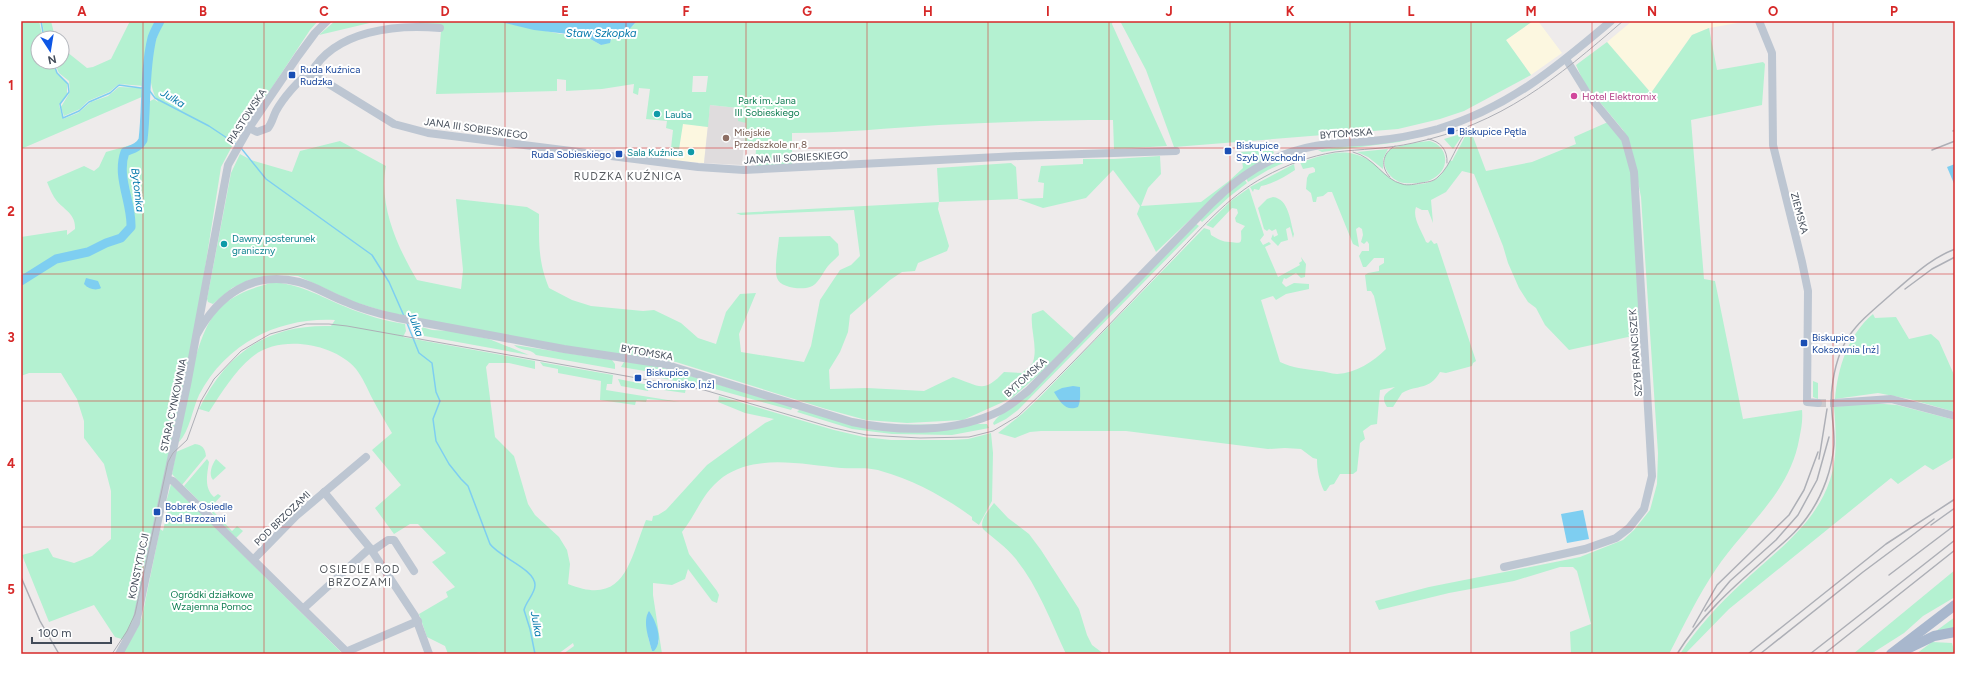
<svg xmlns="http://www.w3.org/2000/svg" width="1976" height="675" viewBox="0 0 1976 675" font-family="Figtree,sans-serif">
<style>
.commercial{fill:#fcf7e0}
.education{fill:#dfdcdd}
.green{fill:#b4f1d1;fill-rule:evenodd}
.water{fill:#7ecef1}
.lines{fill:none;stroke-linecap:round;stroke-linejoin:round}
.stream{stroke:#7ecef1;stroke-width:1.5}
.river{stroke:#7ecef1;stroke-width:9}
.minor-tunnel{stroke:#cccbce;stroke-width:8;stroke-dasharray:8 4;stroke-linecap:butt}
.minor{stroke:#bdc6d2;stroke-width:8}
.major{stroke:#a8b7cd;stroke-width:10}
.tram{stroke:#adafb6;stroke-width:1}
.rail{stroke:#adafb6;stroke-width:1.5}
.grid{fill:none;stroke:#d62828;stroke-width:1;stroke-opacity:0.55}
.transit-dot{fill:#1a4fb4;stroke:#fff;stroke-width:1.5}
.hotel-dot{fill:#d1479c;stroke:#fff;stroke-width:1.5}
.culture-dot{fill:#0f9aa8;stroke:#fff;stroke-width:1.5}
.education-dot{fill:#8d6e63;stroke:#fff;stroke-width:1.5}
.labels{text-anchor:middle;stroke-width:4;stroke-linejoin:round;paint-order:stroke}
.transit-label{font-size:10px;fill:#164399;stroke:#fff;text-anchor:start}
.hotel-label{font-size:10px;fill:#b23c85;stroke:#fff;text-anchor:start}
.park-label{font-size:10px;fill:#107d52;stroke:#fff}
.culture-label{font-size:10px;fill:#0d838f;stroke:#fff;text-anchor:start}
.street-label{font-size:10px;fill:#434c59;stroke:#fff}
.education-label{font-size:10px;fill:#785e54;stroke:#fff;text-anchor:start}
.water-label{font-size:11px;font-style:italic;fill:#0378ab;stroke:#fff}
.neighbourhood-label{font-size:11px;letter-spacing:1px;fill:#575b60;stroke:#fff}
.neatline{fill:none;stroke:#d62828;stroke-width:1.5}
.grid-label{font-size:13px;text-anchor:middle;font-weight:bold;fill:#d62828}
</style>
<rect width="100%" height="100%" fill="#eeebeb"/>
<g class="commercial">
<path d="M1533,21H1538L1562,53L1531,75L1506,40Z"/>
<path d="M1632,21H1749L1709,28L1692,35L1651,93L1607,42Z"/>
<path d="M682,123L708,127L704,163L667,160L668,152L679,153Z"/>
</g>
<path class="education" d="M710,105L738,108L746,123L742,165L704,163Z"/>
<g class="green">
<path d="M21,21H39L43,38H38V62H52L57,74L67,82V94L59,105L63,119L78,113L91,102L108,96L119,87L143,88L144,96L21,149Z"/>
<path d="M42,21H51L54,33H58L61,38H45Z"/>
<path d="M130,21H158L149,45L144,86L119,84L109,92L88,101L80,109L64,116L61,107L70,92L69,81L59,73L54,62H62V41L67,52L87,68L93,67L111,59Z"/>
<path d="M163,21H318L310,30L269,92L239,133L221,167L196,325L134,621L125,640L115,637L94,605L49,622L22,555L48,548L53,557L74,563L92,556L111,539V491L104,464L84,438V421L77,399L61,373H29L21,376V237L67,230V235L75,229C76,212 61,209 54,197C51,192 49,187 47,182L84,166L94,171L99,167L106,152L138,143C147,128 135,107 154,99L158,102C143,75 152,48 163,21Z"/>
<path d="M335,21H378L319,35Z"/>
<path d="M423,21H496L561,34L585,36L601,45C614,38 628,33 637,21H1113L1112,24L1167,146L1114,149L1113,120C1055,120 997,122 939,125C890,128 841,133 792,133V164L755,167L756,149H744L746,123L738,121V108L710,105L708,127L683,124L679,149L671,148L673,130L666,128L667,121L646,119L650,89L639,88L638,95L633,93L634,84L602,89L566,91V80L557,79V91L436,94L441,31L415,24ZM693,76H708L706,92H692Z"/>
<path d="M1120,21H1533L1506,40L1531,75L1464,111L1440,119L1398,129L1174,147L1146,70Z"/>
<path d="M1709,28L1717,70L1763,62L1765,64L1762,105L1691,120L1704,279L1715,281L1743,419L1802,410C1803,421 1801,430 1799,440C1789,494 1745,526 1716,569C1698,596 1684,625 1669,654H1571L1570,632L1591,624L1577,571L1573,567H1560L1514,581L1449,593L1379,610L1375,601L1429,587L1580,557L1623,540L1634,530L1650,510L1657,484L1658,453L1641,197L1631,146L1623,130L1584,83L1576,65L1607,42L1651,93L1692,35Z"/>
<path d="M1608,122L1619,134L1626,151L1633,184L1641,310L1637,335L1569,350L1545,325L1536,308L1528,302L1519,288L1508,263L1503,246L1474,174L1462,171L1446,192L1431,200L1433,223L1428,210H1422L1416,207C1412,218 1422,231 1426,242L1428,243L1431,240L1434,244L1437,243L1476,361L1473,363L1472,366L1446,373L1440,372C1429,391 1418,384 1402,393L1393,407H1387C1380,396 1386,393 1395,387L1380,390L1377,424L1371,425L1363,431L1365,439L1360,443L1357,471L1353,474H1340L1334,484L1330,485L1326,491H1324C1319,480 1317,470 1317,459L1313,458L1301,449L1285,448L1268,449L1126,431H1041L1030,432L1015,438L998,433L1022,414L1039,398L1204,228L1210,230L1211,235C1218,239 1222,242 1230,242C1241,243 1242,245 1241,231L1245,226L1236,222L1235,218L1238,213L1237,209L1232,208L1213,228L1206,225L1232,200L1249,188L1264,235L1260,240L1263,245L1269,242L1271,244L1265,247L1278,277L1300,265L1299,263L1302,261L1301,257L1306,264L1305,277L1301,278L1296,273L1286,279L1284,278L1282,283L1286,287L1294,283L1309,284V289L1286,294L1276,300L1273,296L1261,300L1280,362C1293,368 1304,369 1319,371C1325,371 1331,374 1337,374C1356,373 1373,362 1386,349L1374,296L1371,291H1367L1365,275L1368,273L1379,271V266L1384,263V258H1374L1366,267H1363L1359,256L1362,251H1369V244L1367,241L1364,244L1361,242L1363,235L1362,229L1359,227L1356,229L1359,247L1353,244L1332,192H1328L1323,196L1317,197L1316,202H1313L1311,193L1306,189L1307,178L1309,174L1315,172V169L1313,167L1303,169L1300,162C1316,158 1337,149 1354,154C1385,161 1383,190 1421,184C1438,182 1443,174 1450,160L1452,161L1468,131L1472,134L1486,171L1532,162L1576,144L1574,137Z"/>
<path d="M1438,132L1399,142L1322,152L1318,150Z"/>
<path d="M1464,133L1453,149L1444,139Z"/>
<path d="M340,141L386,166C378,205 398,248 417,280L461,289L463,270L456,199L527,207L539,214C539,243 538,261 549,288L572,300L591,306L643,311L654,310L681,323L698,338L716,344L726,312L740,294L756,293L739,334L741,352L804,362L811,346L820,300L840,270L851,265L860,256L854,210L741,215L736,213L939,202L937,168L1011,163L1016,167L1018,199L1043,198L1044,183L1038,182L1041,166L1083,164V159H1114L1160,156L1161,174L1148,188L1141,206L1201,202L1229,181L1243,168L1241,152L1270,150L1273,151L1274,153L1218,193L1156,252L1137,214L1140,206L1113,170L1086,198L1043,208L1018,199L939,202L938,209L949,246L947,251L918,263L915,271L902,272L890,280L850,315L848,332L840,352L829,370L830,389L867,388L924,391L953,377C980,386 983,394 1004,372L1022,373C1025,370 1031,366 1033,362C1038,347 1030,329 1032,314L1043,310L1074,338L1044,370L1012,398L963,420L907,423L866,420L826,409L676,362L559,346L390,313L354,302L298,276L280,275L249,280L232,288L213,304L208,302L207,299L231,173L240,154L251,160L292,172L300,151Z"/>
<path d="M1430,141C1448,146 1451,168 1434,178C1427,183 1413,184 1404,183C1389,181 1376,160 1391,149C1396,146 1424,141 1430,141Z"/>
<path d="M1388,149L1383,159V169L1368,157L1357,152Z"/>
<path d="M1286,158L1292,159L1268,170L1248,182L1246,178L1273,163Z"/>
<path d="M1294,164L1295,170C1285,177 1272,184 1261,186L1259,190L1254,189L1253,192L1250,187Z"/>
<path d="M1244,179L1247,183L1229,197L1202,222L1200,220L1213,206Z"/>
<path d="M1273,197C1289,199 1290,221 1294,234L1293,238L1290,227L1286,229L1288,240L1281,242L1278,246L1271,239L1273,234L1274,237L1278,235L1276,229L1272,231L1269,229L1267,231L1264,229L1258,208L1267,199Z"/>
<path d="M1195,223L1199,226L1018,410L1006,419L994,425L993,423L996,419Z"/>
<path d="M830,236L838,244L839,255C836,259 831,262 828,266C823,272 818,285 810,287C802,290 780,288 777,278C774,268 778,249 779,237Z"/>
<path d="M274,282C305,286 319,296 346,307C365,315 385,321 405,324L406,331L403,337L535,361V369L509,363H489L486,367L495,437L514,456L528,504L535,515L559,537L567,550L570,564L568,584C625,607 629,562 646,520L652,521L653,516L658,515L666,510L707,465L765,423L774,419L745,413L718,402L719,396L834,430L864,437L891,440H951L968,439L991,433L993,453L992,501L979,525L972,520V517C945,497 913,480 881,471C869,467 854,469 841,468C804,465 757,453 723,477C701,494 698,512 682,532L689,554L717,591L719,595L717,603L712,601L688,569L685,579L672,585L653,583V595L662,654H563L574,646L573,643L558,654H481L480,652L471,654H448L445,646L427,637L419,614L448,597L446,592L455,587L432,562L446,553L418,524H410L394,534L375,508L401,485L372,450L392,433C385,421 378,410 372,398C367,388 363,378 356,369C334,343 279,334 252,357C234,372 222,392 209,412L199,409C226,353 268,324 331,326L335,320C278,317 225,344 199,395C192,410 190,430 179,442C186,406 194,327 224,304C239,292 256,287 274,282ZM647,613L659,641L657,646L652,651L648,637Z"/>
<path d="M1873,314L1875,318L1896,317L1909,339L1931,334L1939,341L1955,377V412L1909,399L1878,393L1835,399C1838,367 1848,335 1873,314Z"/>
<path d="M418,326L432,330L451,331L489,339L529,355L419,335L416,331Z"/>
<path d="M514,345L612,360L615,364V369L536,355C530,348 519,351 514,345Z"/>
<path d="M540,362L613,375L612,384H607L606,390L680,402L647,399L646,402L636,401L635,405L600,400L601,381L558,373V369L543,366Z"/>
<path d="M624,362L654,365L793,407L791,410L715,389L651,376V372L621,367Z"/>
<path d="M618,379L649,385L650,381L686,388L685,393L649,388L648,391L621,386Z"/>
<path d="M1813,381L1818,383V399L1813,397Z"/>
<path d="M1872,403L1897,405L1955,420V457L1933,470L1925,465L1898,484L1891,478L1729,609L1685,654H1680C1697,628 1719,604 1742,583C1775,552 1815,525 1830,480C1838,456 1836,431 1834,407Z"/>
<path d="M800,409L851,425L987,424L989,428L952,435L892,434L852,429L797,412Z"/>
<path d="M195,444C203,445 205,449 206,456L182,485L172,474L176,452Z"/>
<path d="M207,459L209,462C207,475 204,488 214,497L218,494L221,496L208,510L184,486Z"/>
<path d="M216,459L226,468L213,480C208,475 212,464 216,459Z"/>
<path d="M171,484L343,654H122L137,629L142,617L160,529L163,531L168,509L165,506Z"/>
<path d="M994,503L1008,518L1029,534L1041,550L1079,609L1087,635L1092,645L1104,654H1066C1051,622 1038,586 1015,558C1006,547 993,538 983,529C979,520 989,510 994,503Z"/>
<path d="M213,511L232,531L237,526L243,531L236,538L212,513Z"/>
<path d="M1955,570V597L1923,616L1904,633L1871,654H1853Z"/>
<path d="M1955,617V629L1936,631Z"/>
<path d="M1932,642L1952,643L1955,654H1916Z"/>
</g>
<g class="water">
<path d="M496,21H637L623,36L611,39L610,43L601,45L585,36L534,30Z"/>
<path d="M1955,164V186L1947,167Z"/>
<path d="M86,278L98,281L101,288C96,291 88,289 84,284Z"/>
<path d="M1073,386L1080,387C1080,394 1081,400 1078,407C1066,412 1060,402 1054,392L1062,388Z"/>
<path d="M1583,510L1589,539L1567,543L1561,514Z"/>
<path d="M649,611C656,621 664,641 654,651H652C649,639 642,621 649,611Z"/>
</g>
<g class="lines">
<g class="stream">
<path d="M41,21L44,38"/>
<path d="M53,62L57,73L68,84L69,92L60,104L63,118L79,111L89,102L110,93L119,85L141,88L146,87"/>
<path d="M146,74L149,90L155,98L209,126L236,144"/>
<path d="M241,148L266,179L372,255L389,282L404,316"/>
<path d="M407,323L419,353L432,363L436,392L440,401L433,419L436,441L449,464L461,479L468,486L490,544C499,557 535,569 535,585C535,594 526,601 524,610L530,629L535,654"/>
</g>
<path class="river" d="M21,281L56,259L88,252L106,243L121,238L131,227C132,202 116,177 125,152C132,149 139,148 143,140C147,106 144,71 152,38C154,32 157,27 160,21"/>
<path class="minor-tunnel" d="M1818,403H1834"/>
<g class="minor">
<path d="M1759,21L1772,53L1773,145L1802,262L1808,291L1807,402L1818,403"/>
<path d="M311,73C335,30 397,24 440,28"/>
<path d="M249,128L257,132L268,128C272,123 273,117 276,111C282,100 300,77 311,73L394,124L428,133L698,167L744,170L1020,156L1176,151"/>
<path d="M197,334C218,296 252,270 299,282C315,286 330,296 346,302C363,310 380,314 398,318L564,349L664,364L852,422C900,432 955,433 1000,411C1010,406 1019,398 1028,391L1211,204C1239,176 1275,153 1315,146C1334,142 1353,143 1372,141C1394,139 1416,135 1438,129C1508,108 1557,67 1611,21"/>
<path d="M1834,403L1891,399L1955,416"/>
<path d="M167,479L173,481L349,654"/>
<path d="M324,492L370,548L415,616L429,654"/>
<path d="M372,551L388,540H394L414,571"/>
<path d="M254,559L296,516L366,457"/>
<path d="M1504,567L1585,549L1616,538L1629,528L1644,509L1652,476L1634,172L1625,139L1587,93L1566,59"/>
<path d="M304,608L370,548"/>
<path d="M348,651L418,621"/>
<path d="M119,654L136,623L187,385L228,165L249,128L298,56L315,33L327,21"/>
</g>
<g class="major">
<path d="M1905,650L1934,636L1955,632"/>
<path d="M1891,654L1955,605"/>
</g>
<g class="tram">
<path d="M1428,139C1440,141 1448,150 1447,163"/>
<path d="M1353,152C1374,157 1384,180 1402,184C1408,186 1415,184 1421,183C1427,182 1433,182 1438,177C1452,165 1456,142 1470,128"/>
<path d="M1390,177C1380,167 1382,153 1395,146"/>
<path d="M112,654L127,631L135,614L168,462L173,453L187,440L201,401L214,379L241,351L270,334L306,324H329L347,326L704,390L834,428L866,435L920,438L969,437L993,431L1018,416C1070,367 1120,313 1170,261C1199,231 1227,197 1264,177C1286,165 1310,156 1335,152C1361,149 1387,149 1413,143C1502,124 1556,79 1623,21"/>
</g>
<g class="rail">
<path d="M1953,131L1955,130"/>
<path d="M1932,150L1955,141"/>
<path d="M1905,289L1932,269L1955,257"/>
<path d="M1819,459L1827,409"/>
<path d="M1931,525L1955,508"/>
<path d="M1889,575L1955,525"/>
<path d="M21,577L40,621L59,654"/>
<path d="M1705,611L1730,581L1776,540L1798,515L1817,480L1829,437"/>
<path d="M1693,627L1717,585L1789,515L1804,490L1818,452"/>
<path d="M1677,654C1699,618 1732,588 1763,561C1779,546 1798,532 1810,513C1823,494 1832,469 1834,445C1835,426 1829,407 1832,388C1838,335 1859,323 1896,290C1916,273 1930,259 1955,249"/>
<path d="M1748,654L1886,544L1955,499"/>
<path d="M1760,654L1863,572L1934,519"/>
<path d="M1810,654L1955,540"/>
<path d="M1824,654L1955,550"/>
</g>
</g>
<path class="grid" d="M143,21V654M264,21V654M384,21V654M505,21V654M626,21V654M746,21V654M867,21V654M988,21V654M1109,21V654M1230,21V654M1350,21V654M1471,21V654M1592,21V654M1712,21V654M1833,21V654M21,148H1955M21,274H1955M21,401H1955M21,527H1955"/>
<g class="transit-dot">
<rect x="288" y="71" width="8" height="8" rx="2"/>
<rect x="1447" y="127" width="8" height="8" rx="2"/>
<rect x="1224" y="147" width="8" height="8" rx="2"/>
<rect x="615" y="150" width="8" height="8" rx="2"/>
<rect x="1800" y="339" width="8" height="8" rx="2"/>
<rect x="634" y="374" width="8" height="8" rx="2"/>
<rect x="153" y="508" width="8" height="8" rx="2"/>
</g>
<circle class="hotel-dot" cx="1574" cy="96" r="4"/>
<g class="culture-dot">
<circle cx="657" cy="114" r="4"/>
<circle cx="691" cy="152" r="4"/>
<circle cx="224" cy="244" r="4"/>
</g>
<circle class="education-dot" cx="726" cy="138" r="4"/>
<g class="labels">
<g class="transit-label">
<text x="300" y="73">Ruda Kuźnica<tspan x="300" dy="12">Rudzka</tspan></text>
<text x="1459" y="135">Biskupice Pętla</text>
<text x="1236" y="149">Biskupice<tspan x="1236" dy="12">Szyb Wschodni</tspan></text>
<text x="611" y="158" text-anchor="end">Ruda Sobieskiego</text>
<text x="1812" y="341">Biskupice<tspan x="1812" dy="12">Koksownia [nż]</tspan></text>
<text x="646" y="376">Biskupice<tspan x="646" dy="12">Schronisko [nż]</tspan></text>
<text x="165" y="510">Bobrek Osiedle<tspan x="165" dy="12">Pod Brzozami</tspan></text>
</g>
<g class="hotel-label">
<text x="1582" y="100">Hotel Elektromix</text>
</g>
<g class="park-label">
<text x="767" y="104">Park im. Jana<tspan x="767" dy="12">III Sobieskiego</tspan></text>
<text x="212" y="598">Ogródki działkowe<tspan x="212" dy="12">Wzajemna Pomoc</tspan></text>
</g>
<g class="culture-label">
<text x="665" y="118">Lauba</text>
<text x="683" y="156" text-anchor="end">Sala Kuźnica</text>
<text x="232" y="242">Dawny posterunek<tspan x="232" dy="12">graniczny</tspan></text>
</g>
<g class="street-label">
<text transform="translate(246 116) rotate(-57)" y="4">PIASTOWSKA</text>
<text transform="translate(476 128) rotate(8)" y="4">JANA III SOBIESKIEGO</text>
<text transform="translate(1346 133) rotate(-4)" y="4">BYTOMSKA</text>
<text transform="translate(796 157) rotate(-3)" y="4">JANA III SOBIESKIEGO</text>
<text transform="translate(1800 213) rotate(75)" y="4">ZIEMSKA</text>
<text transform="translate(647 352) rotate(10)" y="4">BYTOMSKA</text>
<text transform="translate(1635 353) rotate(-94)" y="4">SZYB FRANCISZEK</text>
<text transform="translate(1025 377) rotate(-42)" y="4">BYTOMSKA</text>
<text transform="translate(173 405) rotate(-78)" y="4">STARA CYNKOWNIA</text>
<text transform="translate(282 518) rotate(-44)" y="4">POD BRZOZAMI</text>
<text transform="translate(138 566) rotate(-78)" y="4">KONSTYTUCJI</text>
</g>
<g class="education-label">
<text x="734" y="136">Miejskie<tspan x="734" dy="12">Przedszkole nr 8</tspan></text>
</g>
<g class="water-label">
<text x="601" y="37">Staw Szkopka</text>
<text transform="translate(173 98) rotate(31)" y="4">Julka</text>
<text transform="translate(138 190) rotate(83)" y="4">Bytomka</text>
<text transform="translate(416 324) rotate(69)" y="4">Julka</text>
<text transform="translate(537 624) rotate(80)" y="4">Julka</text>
</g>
<g class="neighbourhood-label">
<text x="628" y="180">RUDZKA KUŹNICA</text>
<text x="360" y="573">OSIEDLE POD<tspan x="360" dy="13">BRZOZAMI</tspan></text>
</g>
</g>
<rect width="1976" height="675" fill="none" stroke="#ffffff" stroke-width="44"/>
<g transform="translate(50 50) rotate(168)"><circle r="19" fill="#ffffff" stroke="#b4b7bd"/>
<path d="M0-3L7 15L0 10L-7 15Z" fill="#0e57e5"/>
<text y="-6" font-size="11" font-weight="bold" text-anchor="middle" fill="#434c59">N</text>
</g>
<path d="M32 637v6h79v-6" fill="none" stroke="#434c59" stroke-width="2"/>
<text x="38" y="637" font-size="12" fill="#434c59" stroke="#ffffff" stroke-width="3" paint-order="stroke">100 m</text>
<rect x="22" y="22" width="1932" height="631" class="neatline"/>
<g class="grid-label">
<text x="82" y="16">A</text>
<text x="203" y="16">B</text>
<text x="324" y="16">C</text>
<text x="445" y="16">D</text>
<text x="565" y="16">E</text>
<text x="686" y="16">F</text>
<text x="807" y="16">G</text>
<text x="928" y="16">H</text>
<text x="1048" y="16">I</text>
<text x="1169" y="16">J</text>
<text x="1290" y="16">K</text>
<text x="1411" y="16">L</text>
<text x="1531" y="16">M</text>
<text x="1652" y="16">N</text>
<text x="1773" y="16">O</text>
<text x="1894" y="16">P</text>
<text x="11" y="90">1</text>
<text x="11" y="216">2</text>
<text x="11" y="342">3</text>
<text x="11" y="468">4</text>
<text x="11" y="594">5</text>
</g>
</svg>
